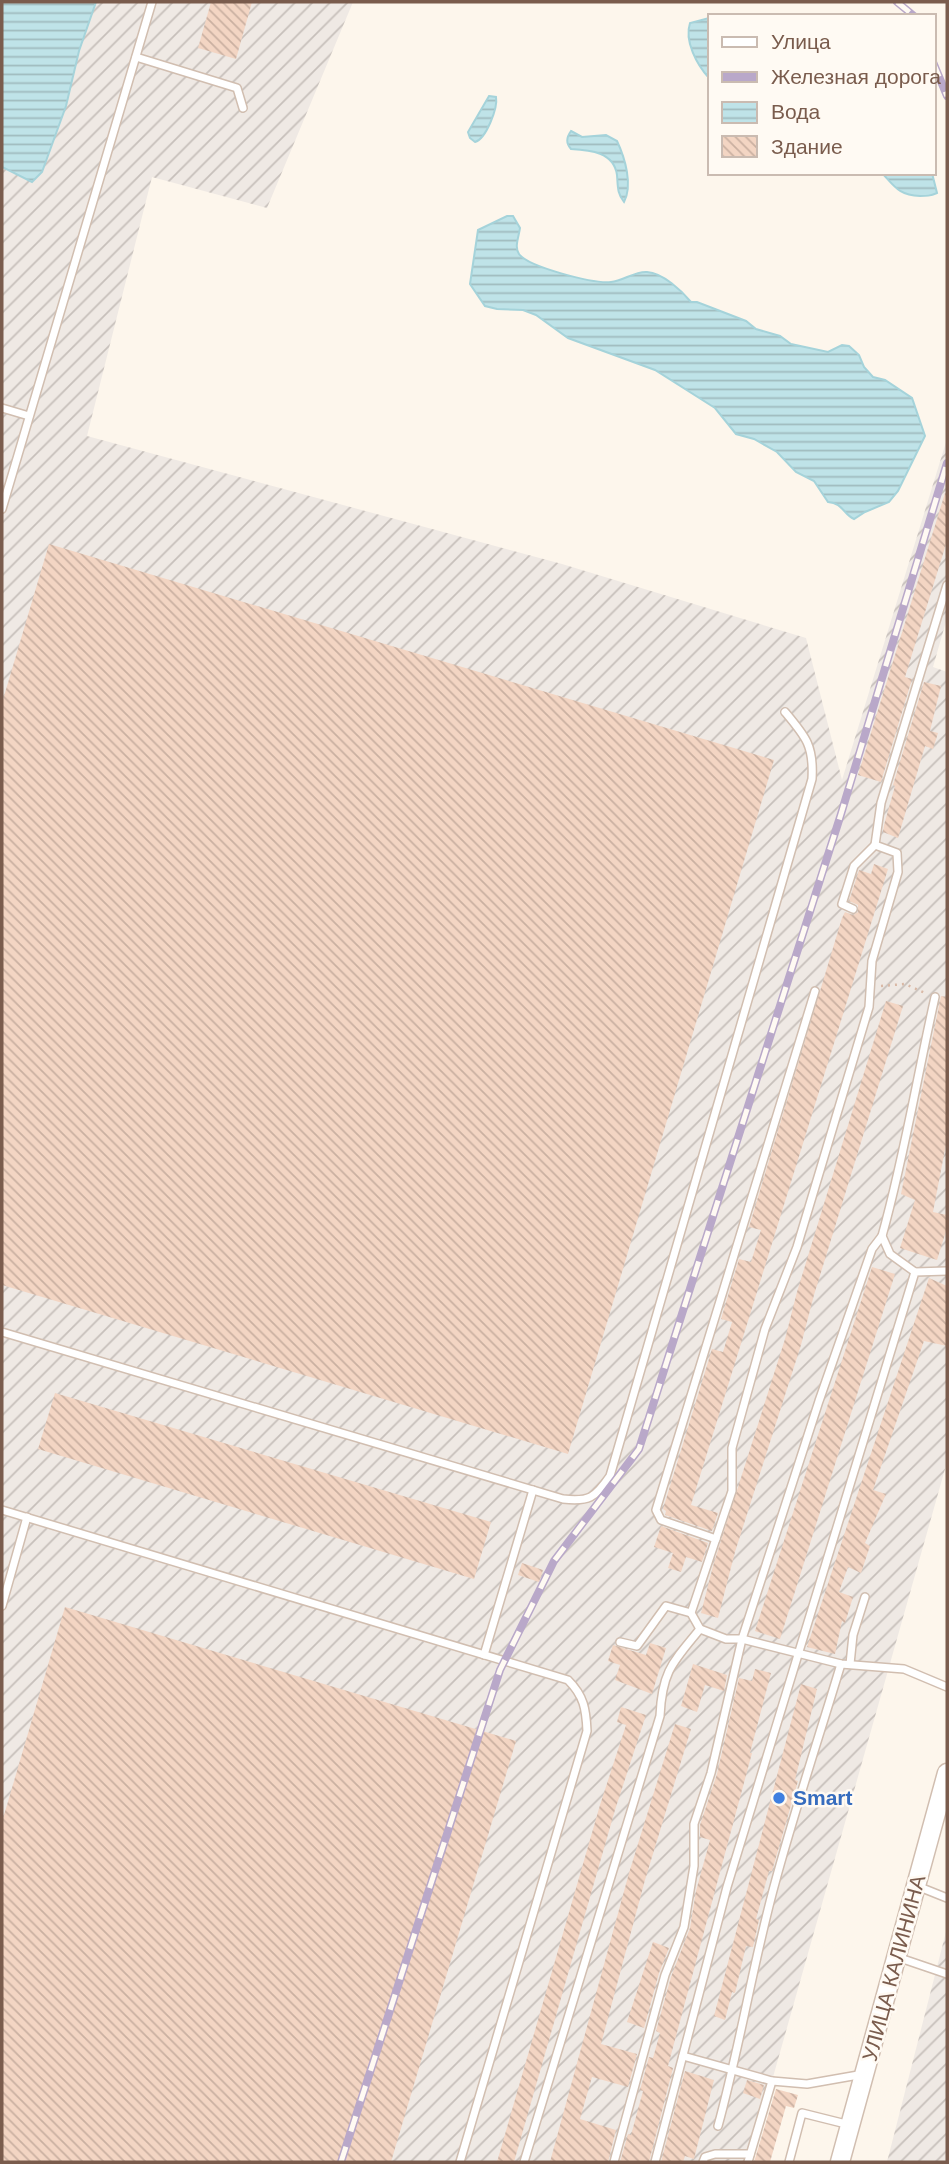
<svg xmlns="http://www.w3.org/2000/svg" width="949" height="2164" viewBox="0 0 949 2164" font-family="Arial,sans-serif">
<style>
.industrial{fill:url(#industrial-furrows)}
.water{fill:url(#water-rules);stroke:#a5d3da;stroke-width:2}
.building{fill:url(#building-back-hatch)}
.lines{fill:none;stroke-linecap:round;stroke-linejoin:round}
.service-casing{stroke:#d1beb0;stroke-width:10}
.tertiary-casing{stroke:#d1beb0;stroke-width:21}
.path{stroke:#d9b8a5;stroke-width:2.5;stroke-dasharray:2 5;stroke-linecap:butt}
.service{stroke:#fff;stroke-width:7}
.tertiary{stroke:#fff;stroke-width:18}
.rail-casing{stroke:#b9a8c9;stroke-width:8}
.rail{stroke:#fffaf3;stroke-width:5;stroke-dasharray:16;stroke-linecap:butt}
.shop-dot{fill:#3f7fe0;stroke:#fffaf3;stroke-width:2.5}
.labels{text-anchor:middle;stroke-width:5;stroke-linejoin:round;paint-order:stroke}
.shop-label{font-size:21px;font-weight:bold;fill:#366cbe;stroke:#fffaf3;text-anchor:start}
.street-label{font-size:21px;fill:#7a5c4d;stroke:#fffaf3}
</style>
<defs>
<pattern id="industrial-furrows" width="10" height="10" patternUnits="userSpaceOnUse" patternTransform="scale(1.75)"><rect width="10" height="10" fill="#efe9e4"/><path d="M-1 1l2-2M0 10L10 0M9 11l2-2" fill="none" stroke="#c7c0bb"/></pattern>
<pattern id="water-rules" width="6" height="5" patternUnits="userSpaceOnUse" patternTransform="scale(1.75)"><rect width="6" height="5" fill="#bfe3e8"/><path d="M0 2.5h6" fill="none" stroke="#a0bbbe"/></pattern>
<pattern id="building-back-hatch" width="6" height="6" patternUnits="userSpaceOnUse" patternTransform="scale(1.75)"><rect width="6" height="6" fill="#f3d5c3"/><path d="M-1 5l2 2M0 0l6 6M5-1l2 2" fill="none" stroke="#cab0a1"/></pattern>
</defs>
<rect width="100%" height="100%" fill="#fdf6ec"/>
<g class="industrial">
<path d="M2,2H353L267,208L152,177L87,436L562,564L806,638L842,780L947,439V618L933,667L947,672V1462L749,2162H2Z"/>
<path d="M947,1928V2162H887Z"/>
</g>
<g class="water">
<path d="M2,2H96L79,51L66,106L42,172L32,182L2,167Z"/>
<path d="M709,18V78C697,65 684,41 690,23Z"/>
<path d="M489,96L496,97C498,108 486,139 475,142L470,138L468,132Z"/>
<path d="M571,131L582,137L606,135L617,141C625,158 633,185 624,202C617,193 618,187 617,175C614,152 590,150 571,149C566,143 566,138 571,131Z"/>
<path d="M882,173H932L937,193C930,196 927,196 920,196C899,195 896,188 882,173Z"/>
<path d="M507,216H513L520,228C519,236 514,247 519,254C528,267 594,284 611,282C623,281 635,271 647,272C663,273 682,291 691,302H697L746,321L756,329L780,336L791,344L828,352L842,345L849,346L859,355L864,367L873,377L885,380L912,398L925,436L898,491L889,502L865,512L854,519C843,514 843,503 828,502L814,481L796,472L777,452L754,439L736,434L715,408L655,370L568,338L536,315L523,310L497,309L485,306L470,284L478,230Z"/>
</g>
<g class="building">
<path d="M211,2H252L236,59L198,48Z"/>
<path d="M945,493L947,494V541L905,677L912,679L881,782L858,775Z"/>
<path d="M49,544L774,760L568,1454L2,1285V703Z"/>
<path d="M924,682L941,686L930,731L938,733L933,749L925,746L898,838L883,832L884,825L895,786L893,785Z"/>
<path d="M874,864L888,869L691,1505L718,1513L712,1531L665,1515L666,1511L663,1509L712,1349L723,1352L732,1322L721,1319L739,1259L751,1262L761,1230L749,1227L842,918L845,912L853,915L858,912V905L849,901L859,870L871,874Z"/>
<path d="M941,996L947,997V1139L933,1212L947,1215V1228L937,1260L900,1248L915,1200L901,1194Z"/>
<path d="M886,1001L903,1006L814,1295L801,1345L735,1552L718,1618L701,1613L713,1566L785,1339L797,1292Z"/>
<path d="M872,1267L895,1274L780,1639L755,1631Z"/>
<path d="M929,1278L947,1286V1346L924,1341L873,1490L886,1494L865,1543L870,1546L861,1573L848,1567L839,1592L853,1597L845,1623L842,1621L835,1654L807,1647Z"/>
<path d="M55,1393L491,1522L474,1579L38,1449Z"/>
<path d="M661,1526L708,1543L702,1562L686,1557L681,1572L668,1568L673,1553L654,1547Z"/>
<path d="M522,1563L543,1570L539,1582L518,1575Z"/>
<path d="M65,1607L516,1741L391,2162H2V1822Z"/>
<path d="M650,1643L666,1648L652,1694L615,1680L620,1665L608,1661L613,1645L646,1655Z"/>
<path d="M693,1664L727,1675L724,1691L705,1685L697,1712L681,1706Z"/>
<path d="M755,1669L771,1673L750,1753H752L668,2066L673,2068L649,2162H620L628,2134L631,2135L643,2091L640,2090L649,2057L653,2058L660,2033L656,2031L671,1977L690,1928L696,1891L710,1840L700,1837V1825L717,1774L739,1678L752,1681Z"/>
<path d="M801,1684L817,1689L795,1780L798,1781L772,1871H769L756,1919L759,1920L753,1947L746,1946L735,1993L732,1992L725,2020L714,2016Z"/>
<path d="M621,1707L646,1715L615,1810L514,2162H497L600,1805L626,1725L617,1722Z"/>
<path d="M675,1724L691,1729L645,1880L601,2044L637,2054L628,2087L592,2077L580,2119L616,2130L608,2162H550L629,1873Z"/>
<path d="M653,1942L669,1948L659,1973L644,2028L627,2022Z"/>
<path d="M685,2071L714,2080L694,2159L685,2156L683,2162H661Z"/>
<path d="M747,2080L764,2085L760,2099L743,2093Z"/>
<path d="M776,2089L798,2095L794,2108L786,2106L770,2162H754Z"/>
</g>
<g class="lines">
<defs>
<g id="service">
<path d="M136,57L237,88L243,108"/>
<path d="M2,408L29,416"/>
<path d="M2,509L152,2"/>
<path d="M947,585L881,803L875,845L897,853L898,872L872,961L869,1007L797,1247L765,1329L732,1448V1491L691,1613L700,1629L726,1639H742L841,1664L904,1669L947,1687"/>
<path d="M853,909L842,904L854,866L875,845"/>
<path d="M915,1272L890,1254L882,1236C904,1158 917,1077 935,997"/>
<path d="M2,1332L563,1499C589,1502 595,1498 610,1476L812,779C814,746 806,737 785,712"/>
<path d="M2,1510L568,1680C584,1696 586,1709 587,1731L460,2162"/>
<path d="M716,1539L661,1520L656,1510L815,991"/>
<path d="M2,1606L27,1517"/>
<path d="M620,1642L637,1646L666,1606L691,1613"/>
<path d="M484,1655L533,1490"/>
<path d="M850,1664L853,1635L865,1597"/>
<path d="M917,1886L947,1898"/>
<path d="M897,1957L947,1974"/>
<path d="M683,2056L772,2081"/>
<path d="M718,2126C740,2046 753,1963 775,1883C795,1809 819,1737 841,1664"/>
<path d="M524,2162L660,1716C662,1671 673,1662 700,1629"/>
<path d="M614,2162L665,1975L684,1927L694,1866V1824L711,1773L742,1639L819,1401L872,1249L882,1236"/>
<path d="M655,2162L727,1887L915,1272L947,1271"/>
<path d="M703,2162L705,2157L715,2154H750"/>
<path d="M748,2162L772,2081L807,2084L864,2074"/>
<path d="M789,2162L802,2113L850,2125"/>
</g>
<path id="tertiary" d="M840,2162L947,1773"/>
</defs>
<use href="#service" class="service-casing"/>
<use href="#tertiary" class="tertiary-casing"/>
<path class="path" d="M881,986L905,984L925,993"/>
<use href="#service" class="service"/>
<use href="#tertiary" class="tertiary"/>
<defs>
<g id="rail">
<path d="M897,2L914,16"/>
<path d="M933,62L947,96"/>
<path d="M341,2162L500,1670L554,1561L639,1449L841,814L947,463"/>
</g>
</defs>
<use href="#rail" class="rail-casing"/>
<use href="#rail" class="rail"/>
</g>
<circle class="shop-dot" cx="779" cy="1798" r="7"/>
<g class="labels">
<g class="shop-label">
<text x="793" y="1805">Smart</text>
</g>
<g class="street-label">
<text transform="translate(894 1968) rotate(-75)" y="7">УЛИЦА КАЛИНИНА</text>
</g>
</g>
<rect width="949" height="2164" fill="none" stroke="#7a5c4d" stroke-width="7"/>
<rect x="708" y="14" width="228" height="161" fill="#fffaf3" stroke="#cabbb1" stroke-width="2"/>
<rect x="722" y="37" width="35" height="10" fill="#ffffff" stroke="#cabbb1" stroke-width="2"/>
<text x="771" y="49" font-size="21" fill="#7a5c4d">Улица</text>
<rect x="722" y="72" width="35" height="10" fill="#b9a8c9" stroke="#cabbb1" stroke-width="2"/>
<text x="771" y="84" font-size="21" fill="#7a5c4d">Железная дорога</text>
<rect x="722" y="102" width="35" height="21" fill="url(#water-rules)" stroke="#cabbb1" stroke-width="2"/>
<text x="771" y="119" font-size="21" fill="#7a5c4d">Вода</text>
<rect x="722" y="136" width="35" height="21" fill="url(#building-back-hatch)" stroke="#cabbb1" stroke-width="2"/>
<text x="771" y="154" font-size="21" fill="#7a5c4d">Здание</text>
</svg>
